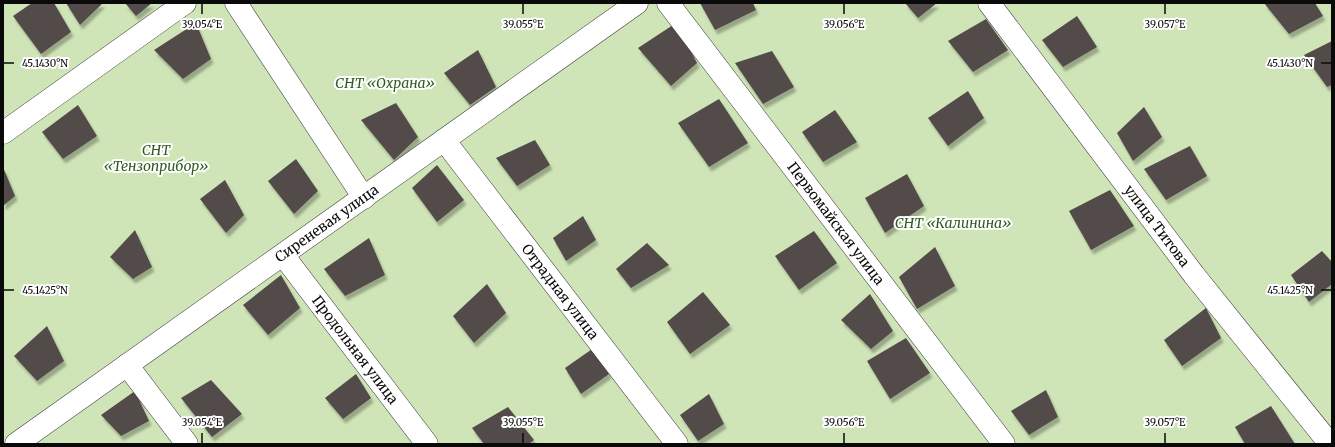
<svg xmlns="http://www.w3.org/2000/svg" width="1335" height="447" viewBox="0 0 1335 447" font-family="Merriweather,serif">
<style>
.green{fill:#cfe4b7}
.building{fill:#524b48;filter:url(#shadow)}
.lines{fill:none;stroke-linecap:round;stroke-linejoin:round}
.minor-casing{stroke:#3d3d3d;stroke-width:23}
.minor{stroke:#fff;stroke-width:22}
.ticks{fill:none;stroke:#0a0a0a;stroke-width:1.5}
.labels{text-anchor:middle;stroke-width:4;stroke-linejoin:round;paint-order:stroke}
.park-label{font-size:14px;font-style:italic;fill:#2f5b21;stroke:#fff}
.street-label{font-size:14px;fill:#0a0a0a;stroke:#fff}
.ticks-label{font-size:10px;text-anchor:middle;fill:#0a0a0a;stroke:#fff;stroke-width:4;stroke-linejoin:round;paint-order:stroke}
</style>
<defs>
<filter id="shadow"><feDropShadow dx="2.5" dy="4.5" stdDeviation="1" flood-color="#0004"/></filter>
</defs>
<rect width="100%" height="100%" fill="#fdf9e9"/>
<rect class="green" x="3" y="3" width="1329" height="441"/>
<g class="building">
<path d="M32,3H54L71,32L41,54L13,16Z"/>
<path d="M66,3H103L80,25Z"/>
<path d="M125,3H152L136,16Z"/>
<path d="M700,3H753L756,10L715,30Z"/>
<path d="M905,3H937L918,18Z"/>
<path d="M1264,3H1315L1323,16L1289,34Z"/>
<path d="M1077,16L1097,47L1063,67L1042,40Z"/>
<path d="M986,19L1008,50L973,72L948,41Z"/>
<path d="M196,23L211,59L183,79L154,50Z"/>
<path d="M676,23L697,63L671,86L638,48Z"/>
<path d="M1332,41V85L1327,87L1304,55Z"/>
<path d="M478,50L496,87L470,105L444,73Z"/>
<path d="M772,51L794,87L763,104L735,63Z"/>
<path d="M968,91L984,118L948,146L928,118Z"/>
<path d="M719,99L748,143L709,167L678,123Z"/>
<path d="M396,103L418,137L394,160L361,120Z"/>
<path d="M78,105L97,136L63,159L42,132Z"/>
<path d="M1144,107L1162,137L1133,161L1117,133Z"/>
<path d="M835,110L857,142L823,162L802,132Z"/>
<path d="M535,140L550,165L517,186L496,158Z"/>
<path d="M1190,146L1207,176L1166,200L1144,169Z"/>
<path d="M296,159L318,191L294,214L268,181Z"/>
<path d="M437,165L464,200L437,222L412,188Z"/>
<path d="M3,167L15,196L3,206Z"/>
<path d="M907,174L924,206L885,233L865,198Z"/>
<path d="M225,180L244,215L226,233L200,199Z"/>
<path d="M1110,190L1134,226L1091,250L1069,211Z"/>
<path d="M583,216L596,240L566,261L553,238Z"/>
<path d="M135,230L152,267L133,279L110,257Z"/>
<path d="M814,231L837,263L799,290L775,256Z"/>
<path d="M369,238L385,275L345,296L324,269Z"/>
<path d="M647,243L669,265L631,288L616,269Z"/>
<path d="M935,247L955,286L917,309L899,277Z"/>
<path d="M1322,251L1332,262V284L1309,302L1291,275Z"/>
<path d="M281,275L300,308L268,335L243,305Z"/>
<path d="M487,284L506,313L474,343L453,316Z"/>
<path d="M703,292L730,325L690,354L667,322Z"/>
<path d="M870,294L893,331L871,349L841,320Z"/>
<path d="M1206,308L1221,338L1182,366L1164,340Z"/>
<path d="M47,326L64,361L37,381L14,356Z"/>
<path d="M906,338L930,373L890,399L867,361Z"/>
<path d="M595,347L609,374L581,394L565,368Z"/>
<path d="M356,374L371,398L343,419L325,398Z"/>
<path d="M211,380L242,414L212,437L181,398Z"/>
<path d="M1046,390L1058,417L1029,435L1011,411Z"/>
<path d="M135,391L149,421L121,436L101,415Z"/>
<path d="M709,394L724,424L698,441L680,415Z"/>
<path d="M1271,406L1295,444H1245L1235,427Z"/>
<path d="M508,407L534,440L529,444H484L472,428Z"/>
</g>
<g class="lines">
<defs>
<g id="minor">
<path d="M236,3L364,198"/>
<path id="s1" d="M668,3L1004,444"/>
<path id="s2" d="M989,3L1194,275L1330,444"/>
<path d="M3,133L185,3"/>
<path id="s3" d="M444,140L677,444"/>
<path id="s4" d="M283,255L427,444"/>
<path d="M127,365L187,444"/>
<path id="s5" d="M16,444L637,3"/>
</g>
</defs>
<use href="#minor" class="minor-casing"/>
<use href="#minor" class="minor"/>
</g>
<path class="ticks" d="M202,4V14M523,4V14M844,4V14M1165,4V14M4,63H14M1321,63H1331M4,290H14M1321,290H1331M202,433V443M523,433V443M844,433V443M1165,433V443"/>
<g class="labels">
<g class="park-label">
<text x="385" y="88">СНТ «Охрана»</text>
<text x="156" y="155">СНТ<tspan x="156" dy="16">«Тензоприбор»</tspan></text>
<text x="953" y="228">СНТ «Калинина»</text>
</g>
<g class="street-label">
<text dy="5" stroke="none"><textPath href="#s1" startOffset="277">Первомайская улица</textPath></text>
<text dy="5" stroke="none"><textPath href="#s5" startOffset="381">Сиреневая улица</textPath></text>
<text dy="5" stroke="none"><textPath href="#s2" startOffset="279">улица Титова</textPath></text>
<text dy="5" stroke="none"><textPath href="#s3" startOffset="191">Отрадная улица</textPath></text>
<text dy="5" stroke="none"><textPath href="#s4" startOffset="119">Продольная улица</textPath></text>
</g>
</g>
<g class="ticks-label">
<text x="202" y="28">39.054°E</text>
<text x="523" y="28">39.055°E</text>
<text x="844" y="28">39.056°E</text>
<text x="1165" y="28">39.057°E</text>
<text x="45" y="67">45.1430°N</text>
<text x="1290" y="67">45.1430°N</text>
<text x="45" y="294">45.1425°N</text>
<text x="1290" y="294">45.1425°N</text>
<text x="202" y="426">39.054°E</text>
<text x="523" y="426">39.055°E</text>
<text x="844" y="426">39.056°E</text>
<text x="1165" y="426">39.057°E</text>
</g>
<rect width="1335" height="447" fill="none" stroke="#0a0a0a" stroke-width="8"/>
</svg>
